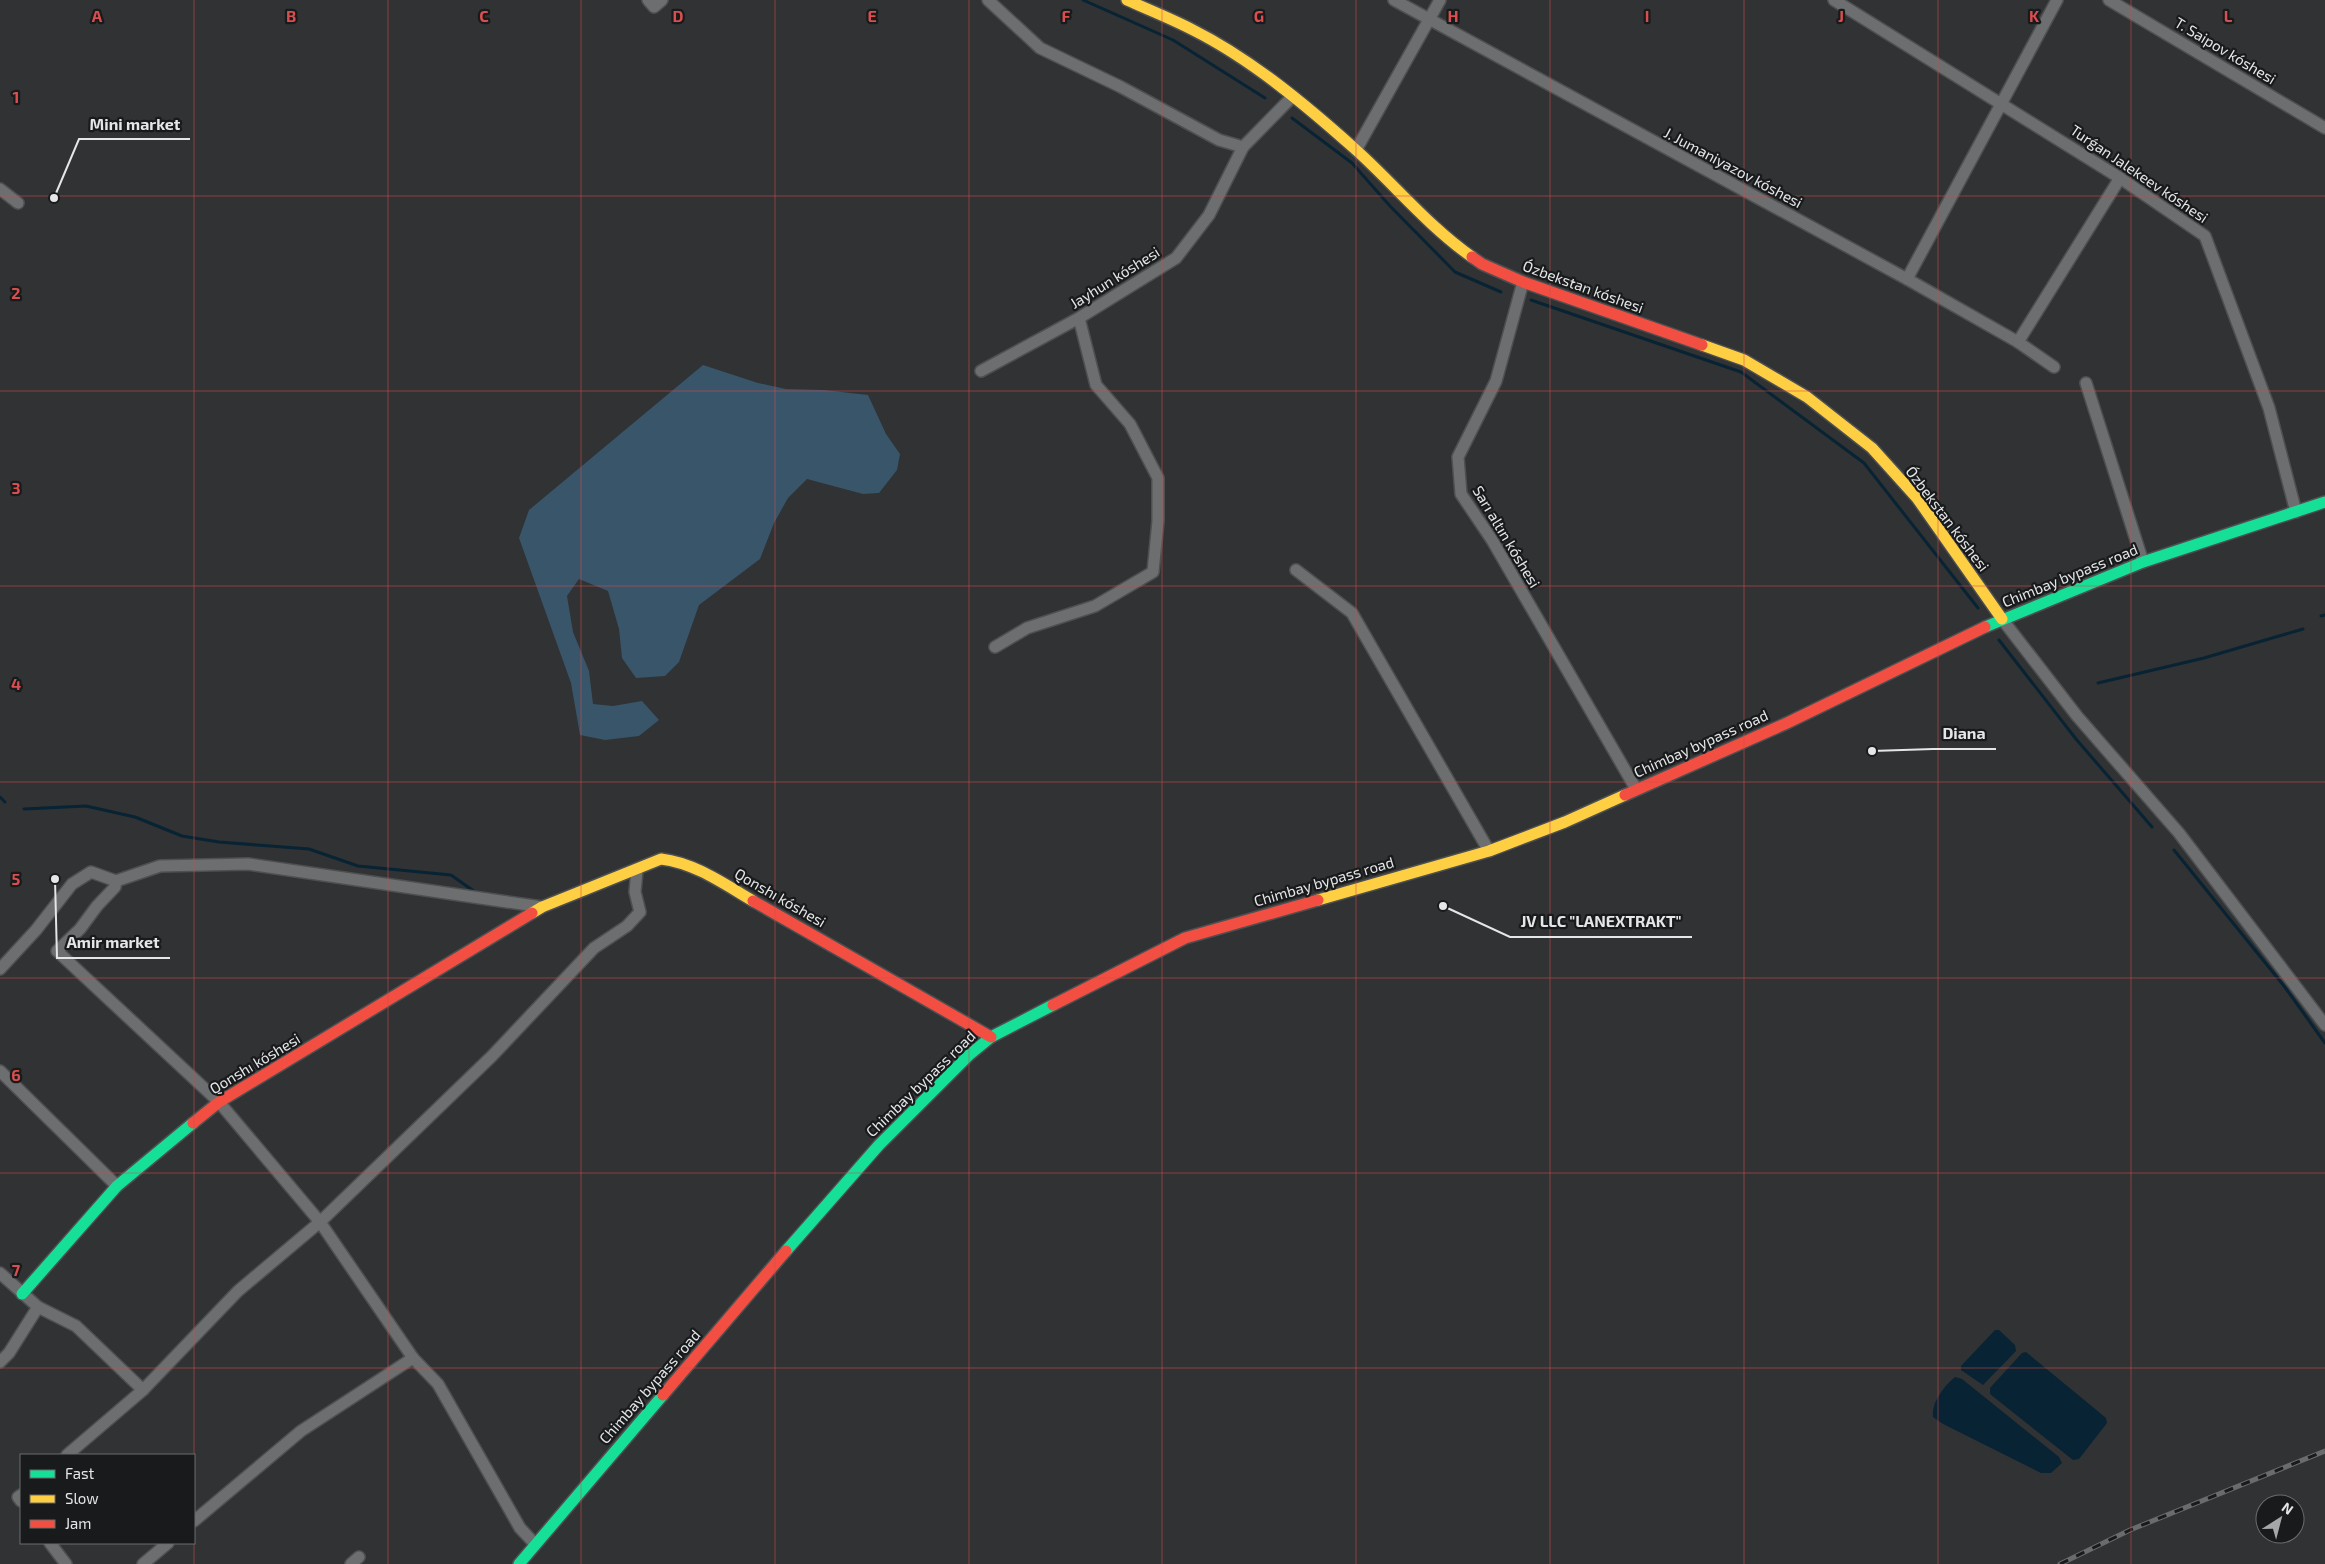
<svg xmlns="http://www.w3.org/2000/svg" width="2325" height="1564" viewBox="0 0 2325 1564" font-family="'Exo 2',sans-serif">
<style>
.green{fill:#38556a}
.water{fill:#082333}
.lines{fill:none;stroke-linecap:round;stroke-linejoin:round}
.stream{stroke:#082333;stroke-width:3}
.street-casing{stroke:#4d4f51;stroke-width:14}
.fast-casing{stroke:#4d4f51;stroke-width:14}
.slow-casing{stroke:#4d4f51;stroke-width:14}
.jam-casing{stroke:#4d4f51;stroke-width:14}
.street{stroke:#6c6e6f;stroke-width:11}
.fast{stroke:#16e098;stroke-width:11}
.slow{stroke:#ffcf43;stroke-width:11}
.jam{stroke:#f24e42;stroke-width:11}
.rail-casing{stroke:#696b6c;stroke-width:5}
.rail{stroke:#181a1b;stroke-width:3;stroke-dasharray:9;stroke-linecap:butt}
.grid{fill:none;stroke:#d94e4e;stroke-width:1;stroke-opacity:0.55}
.labels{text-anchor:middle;stroke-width:4.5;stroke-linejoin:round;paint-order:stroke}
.street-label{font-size:15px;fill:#e4e6e8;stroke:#181a1b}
.grid-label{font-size:16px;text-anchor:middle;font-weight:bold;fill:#d94e4e;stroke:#181a1b;stroke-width:4.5;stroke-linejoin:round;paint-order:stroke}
.leader{fill:none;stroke:#e4e6e8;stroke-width:2}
.callout-dot{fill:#e4e6e8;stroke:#181a1b;stroke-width:2}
.callout-label{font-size:16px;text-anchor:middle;font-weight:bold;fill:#e4e6e8;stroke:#181a1b;stroke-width:4.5;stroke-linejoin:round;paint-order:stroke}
</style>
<rect width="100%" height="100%" fill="#303234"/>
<path class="green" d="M703,365L758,383L786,389L824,390L868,395L886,434L900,454L897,470L879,493L863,494L807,479L788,498L774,523L760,559L699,605L679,662L665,676L636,678L622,658L619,629L608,591L579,579L567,596L573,632L589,671L593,704L613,706L642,701L659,720L639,736L605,740L580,735L571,683L519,538L529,510Z"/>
<g class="water">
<path d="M1995,1330H1999L2015,1345L2016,1351L1983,1385L1961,1370V1366Z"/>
<path d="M2026,1352L2106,1418L2107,1423L2079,1459L2073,1460L1990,1394V1388L2022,1353Z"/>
<path d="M1955,1377L1962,1379L2059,1457L2062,1463L2051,1473H2041L1943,1424L1933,1417C1931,1403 1944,1386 1955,1377Z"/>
</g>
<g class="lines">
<g class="stream">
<path d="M1083,0L1173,40L1265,98"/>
<path d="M1292,118L1352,163L1390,206L1455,272L1501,292"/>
<path d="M1531,300L1741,372L1864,463L1978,608"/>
<path d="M2321,616L2325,615"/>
<path d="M1999,640L2076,739L2152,827"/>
<path d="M2098,683L2204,658L2303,629"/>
<path d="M0,797L5,802"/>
<path d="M24,809L86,806L135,817L182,836L219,842L309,849L358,866L451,875L478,894"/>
<path d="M2174,850L2284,986L2325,1043"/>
</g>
<defs>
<g id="street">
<path d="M648,0L654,7L662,0"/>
<path d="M988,0L1040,48L1121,87L1219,140L1243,147"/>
<path d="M1394,0L1907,279L2018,342L2054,367"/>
<path d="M1834,0L2120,178L2205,236L2269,408L2296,512"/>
<path d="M2109,0L2325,128"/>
<path d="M1356,150L1440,0"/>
<path d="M0,189L18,203"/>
<path d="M1907,279L2057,0"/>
<path d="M1523,282L1496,381L1458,457L1461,494L1492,540L1636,789"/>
<path d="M2018,342L2120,178"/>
<path d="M981,371L1079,318L1176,258L1209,215L1243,147L1293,96"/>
<path d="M2086,383L2143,562"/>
<path d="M1296,570L1352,613L1489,851"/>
<path d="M2002,619L2077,716L2179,833L2325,1025"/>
<path d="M995,647L1027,628L1095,606L1153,572L1158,521V478L1130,424L1096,385L1079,318"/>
<path d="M116,881L115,887L97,906L80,929L57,951L219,1102L320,1222L413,1358L438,1384L520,1528L535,1544"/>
<path d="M0,969L36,930L72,884L91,872L116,881L160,866L248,864L542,907"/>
<path d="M0,1071L117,1186"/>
<path d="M0,1273L38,1307L76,1326L143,1390"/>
<path d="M0,1362L9,1353L38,1307"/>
<path d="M67,1455L143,1390L238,1291L320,1222L492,1056L594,948L627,926L640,912L635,892L637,870"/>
<path d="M21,1495L18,1497L21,1501"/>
<path d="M194,1521L301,1431L413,1358"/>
<path d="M50,1543L66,1564"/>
<path d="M143,1564L168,1543"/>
<path d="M351,1564L359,1557"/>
</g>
<g id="fast">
<path d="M1985,627L2143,562L2325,502"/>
<path d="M786,1251L879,1145L969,1055L991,1037L1053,1005"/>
<path d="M22,1294L117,1186L193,1123"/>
<path d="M519,1564L663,1395"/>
</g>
<g id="slow">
<path d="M1127,0C1149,10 1172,19 1193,30C1251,59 1307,106 1355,149C1395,185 1428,226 1472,257"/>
<path d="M1702,345L1744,360L1807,397L1872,448L1917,498L2002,619"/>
<path d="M1318,900L1489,851L1565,822L1625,795"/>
<path d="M532,913L542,907L661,859C695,863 724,884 753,901"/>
</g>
<g id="jam">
<path d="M1472,257L1482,264L1523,282L1702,345"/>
<path d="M1625,795L1787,723L1985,627"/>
<path d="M753,901L991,1037"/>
<path d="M1053,1005L1185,938L1318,900"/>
<path d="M193,1123L219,1102L532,913"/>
<path d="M663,1395L786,1251"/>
</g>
</defs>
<use href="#street" class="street-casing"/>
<use href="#fast" class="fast-casing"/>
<use href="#slow" class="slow-casing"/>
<use href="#jam" class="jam-casing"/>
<use href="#street" class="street"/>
<use href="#fast" class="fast"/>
<use href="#slow" class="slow"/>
<use href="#jam" class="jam"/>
<defs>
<path id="rail" d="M2060,1564L2130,1530L2325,1451"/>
</defs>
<use href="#rail" class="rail-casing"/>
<use href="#rail" class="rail"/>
</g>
<path class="grid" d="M194,0V1455M388,0V1564M581,0V1564M775,0V1564M969,0V1564M1162,0V1564M1356,0V1564M1550,0V1564M1744,0V1564M1938,0V1564M2131,0V1564M0,196H2325M0,391H2325M0,586H2325M0,782H2325M0,978H2325M0,1173H2325M0,1368H2325M194,1455V1543M194,1543V1564"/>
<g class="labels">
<g class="street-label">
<text transform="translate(2225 51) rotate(31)" y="5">T. Saipov kóshesi</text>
<text transform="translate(1733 168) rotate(28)" y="5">J. Jumaniyazov kóshesi</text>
<text transform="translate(2139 174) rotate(34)" y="5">Turǵan Jalekeev kóshesi</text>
<text transform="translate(1115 278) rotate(-32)" y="5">Jayhun kóshesi</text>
<text transform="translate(1583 287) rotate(20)" y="5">Ózbekstan kóshesi</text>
<text transform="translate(1947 519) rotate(53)" y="5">Ózbekstan kóshesi</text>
<text transform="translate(1506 537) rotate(59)" y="5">Sarı altın kóshesi</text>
<text transform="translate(2070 576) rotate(-22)" y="5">Chimbay bypass road</text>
<text transform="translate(1701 744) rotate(-24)" y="5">Chimbay bypass road</text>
<text transform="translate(1324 882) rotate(-16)" y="5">Chimbay bypass road</text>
<text transform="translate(780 898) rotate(30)" y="5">Qonshı kóshesi</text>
<text transform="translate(255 1064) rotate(-31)" y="5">Qonshı kóshesi</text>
<text transform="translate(921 1084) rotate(-44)" y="5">Chimbay bypass road</text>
<text transform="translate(650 1387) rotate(-49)" y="5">Chimbay bypass road</text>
</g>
</g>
<g class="grid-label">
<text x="97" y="22">A</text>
<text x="291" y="22">B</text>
<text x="484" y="22">C</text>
<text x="678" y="22">D</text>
<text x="872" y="22">E</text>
<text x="1066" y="22">F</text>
<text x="1259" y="22">G</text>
<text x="1453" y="22">H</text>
<text x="1647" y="22">I</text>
<text x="1841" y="22">J</text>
<text x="2034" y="22">K</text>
<text x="2228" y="22">L</text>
<text x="16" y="103">1</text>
<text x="16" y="299">2</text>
<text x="16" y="494">3</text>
<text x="16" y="690">4</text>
<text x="16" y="885">5</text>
<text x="16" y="1081">6</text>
<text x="16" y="1276">7</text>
</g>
<path class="leader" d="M54 198L79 139H190M1872 751L1933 749H1996M1443 906L1510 937H1692M55 879L57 958H170"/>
<g class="callout-dot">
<circle cx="54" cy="198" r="5"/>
<circle cx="1872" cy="751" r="5"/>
<circle cx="1443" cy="906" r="5"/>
<circle cx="55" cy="879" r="5"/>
</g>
<g class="callout-label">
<text x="135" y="130">Mini market</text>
<text x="1964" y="739">Diana</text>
<text x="1601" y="927">JV LLC "LANEXTRAKT"</text>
<text x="113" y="948">Amir market</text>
</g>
<rect x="20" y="1454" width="175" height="90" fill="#181a1b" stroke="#6a6c6d"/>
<rect x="30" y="1470" width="25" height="8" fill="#16e098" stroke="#6a6c6d"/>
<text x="65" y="1479" font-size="15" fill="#e4e6e8">Fast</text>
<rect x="30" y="1495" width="25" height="8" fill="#ffcf43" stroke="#6a6c6d"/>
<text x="65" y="1504" font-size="15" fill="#e4e6e8">Slow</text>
<rect x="30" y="1520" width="25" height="8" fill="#f24e42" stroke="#6a6c6d"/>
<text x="65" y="1529" font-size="15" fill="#e4e6e8">Jam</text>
<g transform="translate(2280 1519) rotate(36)"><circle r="24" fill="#181a1b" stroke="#6a6c6d"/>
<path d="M0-4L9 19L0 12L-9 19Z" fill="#a5a7a9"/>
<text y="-8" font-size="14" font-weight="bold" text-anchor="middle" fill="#e4e6e8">N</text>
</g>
</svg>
